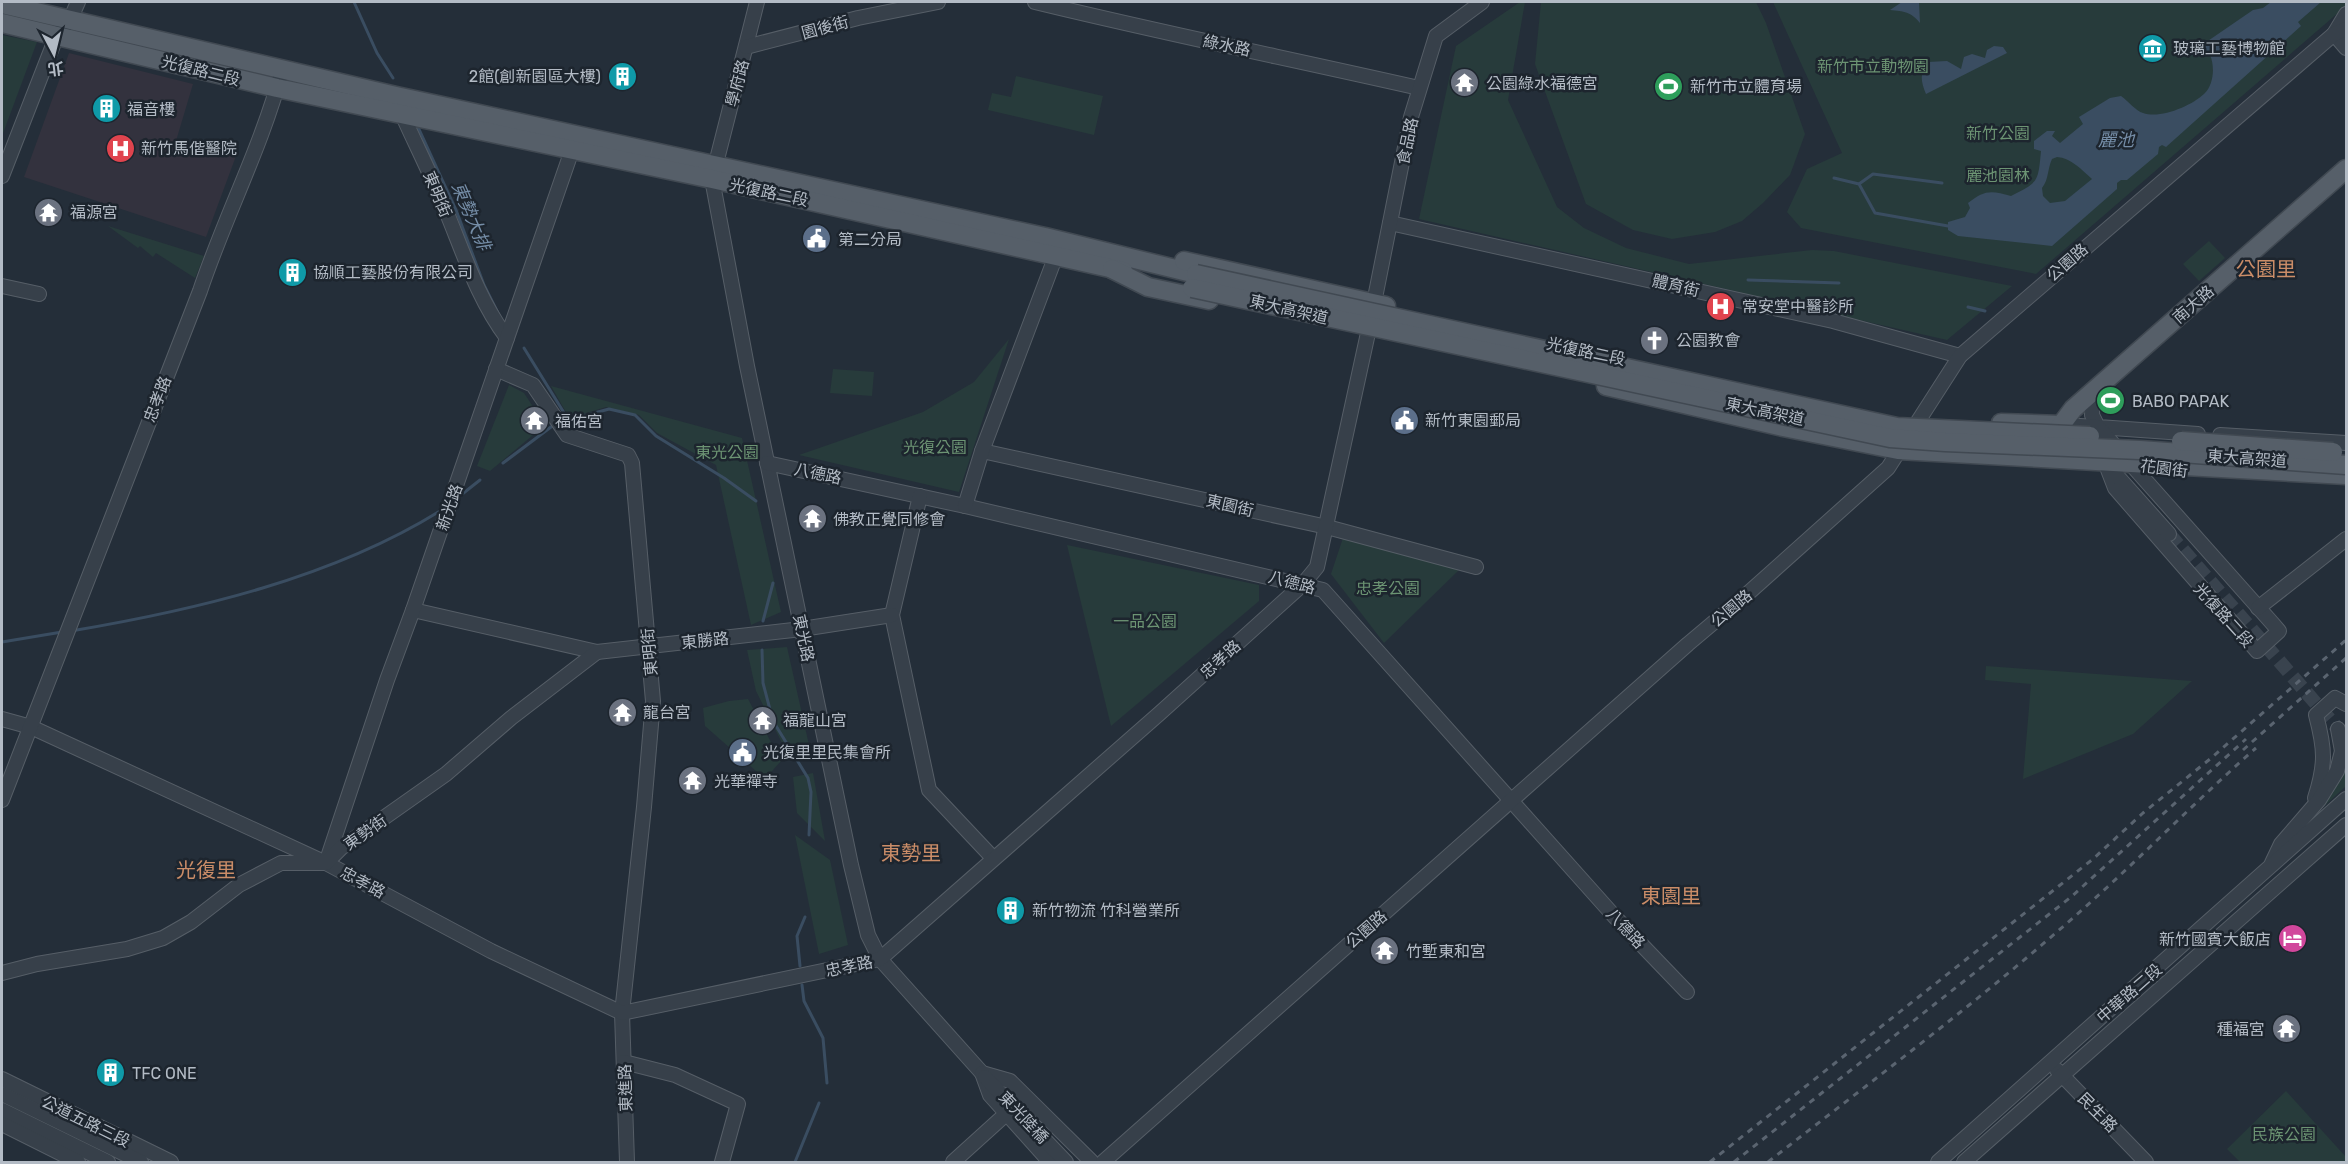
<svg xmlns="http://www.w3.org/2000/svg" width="2348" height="1164" viewBox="0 0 2348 1164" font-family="Rubik,'Noto Sans TC',sans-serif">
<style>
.medical{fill:#33323e}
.green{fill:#273b3b}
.water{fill:#3a4d61;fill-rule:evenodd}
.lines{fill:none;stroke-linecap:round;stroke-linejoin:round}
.stream{stroke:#3a4d61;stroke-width:3}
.minor-tunnel{stroke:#39434e;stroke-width:14;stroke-dasharray:14 7;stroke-linecap:butt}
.minor-casing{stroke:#565e67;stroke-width:16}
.major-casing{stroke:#414952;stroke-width:21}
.minor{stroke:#37404a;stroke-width:14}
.major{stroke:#565f69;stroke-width:18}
.rail{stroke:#5a6470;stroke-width:3;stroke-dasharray:6 6;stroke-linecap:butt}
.major-bridge-casing{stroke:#414952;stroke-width:21;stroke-linecap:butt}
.major-bridge{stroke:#565f69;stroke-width:18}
.labels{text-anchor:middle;stroke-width:5;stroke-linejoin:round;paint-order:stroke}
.street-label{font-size:16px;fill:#b3bbc5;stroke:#1d252e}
.poi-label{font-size:16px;fill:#b3bbc5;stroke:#1d252e;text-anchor:start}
.park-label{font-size:16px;fill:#6c9473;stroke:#1d252e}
.water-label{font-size:18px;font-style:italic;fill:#758da7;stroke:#1d252e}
.quarter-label{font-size:20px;fill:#cb8d68;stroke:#1d252e}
</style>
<rect width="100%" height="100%" fill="#242e39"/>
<path class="medical" d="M69,53L193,84L176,141L236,156L206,237L24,177Z"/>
<g class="green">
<path d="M1520,2H1525L1508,100L1557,207L1584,228L1626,248L1689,264L1812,250L1834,251L2012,286L1947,340L1763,298L1760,302L1739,292L1419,219L1456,46Z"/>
<path d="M1541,2H1756L1766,23L1805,134L1790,175L1763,203L1742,221L1715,232L1672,239L1633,230L1586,204L1535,64Z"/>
<path d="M1773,2H2346V6L2036,274L1801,228L1787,212L1807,169L1842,153Z"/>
<path d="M2,35L37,42L2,136Z"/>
<path d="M1016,76L1103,96L1094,135L988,110L992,93L1011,97Z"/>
<path d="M108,226L204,256L195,278L156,253L153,257L140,246L138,248Z"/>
<path d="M2209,241L2225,258L2199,281L2183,264Z"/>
<path d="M1009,339L959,492L799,455L923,412L974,382Z"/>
<path d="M833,369L874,372L872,396L830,393Z"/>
<path d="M509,385L524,393L545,425L490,471L477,466Z"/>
<path d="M551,386L742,438L781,612L751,625L716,465L657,433L639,415L606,407L580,415L567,414Z"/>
<path d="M1343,538L1460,569L1384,643L1331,574Z"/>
<path d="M1067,545L1259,585V601L1111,726Z"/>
<path d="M787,647L811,754L789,757L756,691L747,650Z"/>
<path d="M1986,666L2192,681L2133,734L2023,779L2031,684L1985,680Z"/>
<path d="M748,699L781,761L765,779L705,726L703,708L729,701Z"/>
<path d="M2346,767V786L2319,811L2318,809Z"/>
<path d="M813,773L825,841L797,813L793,777Z"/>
<path d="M795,835L830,860L848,945L819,954Z"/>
<path d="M2286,1091L2346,1157V1162H2240L2227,1149Z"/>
</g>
<g class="water">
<path d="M1902,2H1919L1920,23C1911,12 1904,11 1890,10Z"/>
<path d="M2271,2H2321L2298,22L2301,26L2166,147L2162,145L2159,147L2158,154L2127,180H2121L2117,183V189L2052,246L1958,236L1948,230V222L1965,217L1970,208L1968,203C1984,190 1991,190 2011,196C2039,182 2038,182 2041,151L2034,149V141L2047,131H2055L2052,136L2060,143L2083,124L2079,117L2110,98L2121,96C2128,101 2136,111 2143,113C2161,119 2191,106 2204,94C2214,85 2215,66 2210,55L2203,53L2202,45L2253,10L2263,8ZM2057,157C2071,158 2082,170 2092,179L2065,201L2050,203L2043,196L2042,188C2049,179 2047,170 2052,159Z"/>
<path d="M1994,46L2003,47L2007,53L1926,94C1921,82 1919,73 1928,62L1947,61L1961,69L1964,57L1972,54L1985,58L1987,50Z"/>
</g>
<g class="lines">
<g class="stream">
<path d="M354,2L377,53L393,78"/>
<path d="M418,127L456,210L484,285L498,313"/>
<path d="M1834,178L1859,184L1875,213L1948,226"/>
<path d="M1859,184L1873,174L1942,183"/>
<path d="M1748,280L1839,283"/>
<path d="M1968,307L1985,311"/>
<path d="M524,348L566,416L580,417L609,409L635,415L656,436L724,478L756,501"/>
<path d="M503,463L555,424"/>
<path d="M461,495L480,480"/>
<path d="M763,621L773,583"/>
<path d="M71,631C196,610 332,578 440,511"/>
<path d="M2,642L62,632"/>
<path d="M762,650L763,683L773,721L808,778L811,792L809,835"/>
<path d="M800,966L797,936L805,917"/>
<path d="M802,985L804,1001L823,1038L827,1083"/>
<path d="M795,1162L819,1103"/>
</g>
<path class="minor-tunnel" d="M2169,534L2338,729"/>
<defs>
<g id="minor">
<path d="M757,2L712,179L747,366L851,865L868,935L880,959L982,1073L990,1095L1050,1162"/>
<path d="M1035,2C1162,33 1291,59 1419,88"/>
<path d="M2334,34L2346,14"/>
<path d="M2334,34L2346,48"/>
<path d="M746,47L858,18L938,2"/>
<path d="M402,114C416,145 431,175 444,206C463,251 477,298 507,338"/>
<path d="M2,176L57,35L70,20L78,2"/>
<path d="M1390,223L1833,321L1960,356"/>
<path d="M2,286L39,294"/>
<path d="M496,369L533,385L567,435L628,455L632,463L653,701L644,807L622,1013L627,1162"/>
<path d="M2093,392L2092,415L2098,427L2198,434"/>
<path d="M2062,425L2098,427L2273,624L2279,631L2257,651L2115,488L2105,462"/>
<path d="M2220,435L2346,443"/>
<path d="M982,451L1327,527L1476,567"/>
<path d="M767,463L965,506L1323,590L1615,917L1687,992"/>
<path d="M2111,469L2169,534"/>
<path d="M920,496L892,615L929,790L993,858"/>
<path d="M965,506L982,451L1055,258"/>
<path d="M2258,608L2346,539"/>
<path d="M413,610L597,652L802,629L892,615"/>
<path d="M2,719L31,727L326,863L491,951L622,1013L880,959L1160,713L1303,584L1317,567L1368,333L1411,117L1436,36L1482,2"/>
<path d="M2315,798C2326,764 2325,749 2316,715L2335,698L2346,704"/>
<path d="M2,800L200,291C225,216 262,146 282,70"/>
<path d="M326,863L387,680L413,610L572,150"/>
<path d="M2272,863L2281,844L2319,800L2337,771L2342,751L2338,729"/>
<path d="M2,973L37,964L127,949L163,938L191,922L239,885L281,863H326L341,848L446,774L511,718L597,652"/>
<path d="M624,1062L675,1075L738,1104L722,1162"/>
<path d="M2057,1070L2146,1162"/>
<path d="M982,1073L1010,1081L1092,1162"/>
<path d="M985,1077L1066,1162"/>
<path d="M2,1079L171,1162"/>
<path d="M2,1094L141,1162"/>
<path d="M2,1110L108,1162"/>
<path d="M2,1124L78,1162"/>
<path d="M953,1162L1006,1114"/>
<path d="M1103,1162L1688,644L1745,596L1888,468L1960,356L2334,34L2346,29"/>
<path d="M1938,1162L2346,799"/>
<path d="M1964,1162L2346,825"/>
</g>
<g id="major">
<path d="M2,4L396,96L1045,237L1196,274"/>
<path d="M2,23L277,88L712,179L1123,271"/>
<path d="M1184,261L1386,306"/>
<path d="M1112,269L1148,287L1209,300"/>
<path d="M1606,386L1783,427L1898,450L2346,475"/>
<path d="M2001,423L2062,425"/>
<path d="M2055,433L2073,409L2346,169"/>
</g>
</defs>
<use href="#minor" class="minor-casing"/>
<use href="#major" class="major-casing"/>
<use href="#minor" class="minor"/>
<use href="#major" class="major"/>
<g class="rail">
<path d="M2243,750L2346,658"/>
<path d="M1710,1162L2093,859L2143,813L2210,759L2346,640"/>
<path d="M1734,1162L2071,897L2246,739"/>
<path d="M1768,1162C1868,1084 1970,1008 2066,924C2131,868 2191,805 2256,748"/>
</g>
<defs>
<g id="major-bridge">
<path d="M1196,274L1897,427L2090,436"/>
<path d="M1192,288L1890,438L1945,442L2140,450L2346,465"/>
<path d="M2181,441L2333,452"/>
</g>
</defs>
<use href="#major-bridge" class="major-bridge-casing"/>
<use href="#major-bridge" class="major-bridge"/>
</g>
<defs>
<symbol id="museum-disc" viewBox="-11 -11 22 22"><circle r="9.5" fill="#0f9aa8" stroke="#1d252e"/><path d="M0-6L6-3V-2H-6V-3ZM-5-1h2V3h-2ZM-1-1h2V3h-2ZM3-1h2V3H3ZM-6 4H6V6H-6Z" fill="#fff"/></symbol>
<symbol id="building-disc" viewBox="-11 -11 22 22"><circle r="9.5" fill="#0f9aa8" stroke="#1d252e"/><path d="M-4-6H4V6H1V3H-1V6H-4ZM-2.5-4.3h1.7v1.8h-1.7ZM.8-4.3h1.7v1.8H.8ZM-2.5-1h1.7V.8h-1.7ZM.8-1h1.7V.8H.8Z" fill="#fff"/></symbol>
<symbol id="temple-disc" viewBox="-11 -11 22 22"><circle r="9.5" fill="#6b7280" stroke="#1d252e"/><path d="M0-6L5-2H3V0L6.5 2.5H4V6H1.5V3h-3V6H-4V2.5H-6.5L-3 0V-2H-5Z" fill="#fff"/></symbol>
<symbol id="stadium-disc" viewBox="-11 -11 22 22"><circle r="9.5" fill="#2e9e5b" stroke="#1d252e"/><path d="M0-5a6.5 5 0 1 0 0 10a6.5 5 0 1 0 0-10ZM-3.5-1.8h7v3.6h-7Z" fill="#fff"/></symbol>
<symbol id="hospital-disc" viewBox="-11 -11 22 22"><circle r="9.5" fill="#e0444e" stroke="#1d252e"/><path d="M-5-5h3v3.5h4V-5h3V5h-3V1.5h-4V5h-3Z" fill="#fff"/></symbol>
<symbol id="civic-disc" viewBox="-11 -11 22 22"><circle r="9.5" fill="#5c6f8a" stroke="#1d252e"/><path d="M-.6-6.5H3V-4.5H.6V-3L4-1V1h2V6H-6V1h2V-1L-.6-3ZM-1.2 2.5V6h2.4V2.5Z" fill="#fff"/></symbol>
<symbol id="church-disc" viewBox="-11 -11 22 22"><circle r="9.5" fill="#6b7280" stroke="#1d252e"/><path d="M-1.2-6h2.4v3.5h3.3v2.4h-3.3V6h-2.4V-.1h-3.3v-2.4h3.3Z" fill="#fff"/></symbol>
<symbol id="hotel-disc" viewBox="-11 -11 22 22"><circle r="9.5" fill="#d1479c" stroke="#1d252e"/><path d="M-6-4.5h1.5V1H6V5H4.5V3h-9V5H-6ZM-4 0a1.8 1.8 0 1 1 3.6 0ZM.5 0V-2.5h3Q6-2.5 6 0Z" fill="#fff"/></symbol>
</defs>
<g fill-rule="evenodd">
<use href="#museum-disc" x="2136" y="32" width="33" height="33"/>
<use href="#building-disc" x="606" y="60" width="33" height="33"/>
<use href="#temple-disc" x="1448" y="66" width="33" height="33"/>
<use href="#stadium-disc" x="1652" y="70" width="33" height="33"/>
<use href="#building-disc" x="90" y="92" width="33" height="33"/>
<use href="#hospital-disc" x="104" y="132" width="33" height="33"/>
<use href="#temple-disc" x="32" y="196" width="33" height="33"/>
<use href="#civic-disc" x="800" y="222" width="33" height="33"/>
<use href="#building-disc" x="276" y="256" width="33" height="33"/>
<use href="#hospital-disc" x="1704" y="290" width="33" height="33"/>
<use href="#church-disc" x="1638" y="324" width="33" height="33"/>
<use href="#stadium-disc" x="2094" y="384" width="33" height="33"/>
<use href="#civic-disc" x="1388" y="404" width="33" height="33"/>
<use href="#temple-disc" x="518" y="404" width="33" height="33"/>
<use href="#temple-disc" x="796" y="502" width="33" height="33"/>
<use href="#temple-disc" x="606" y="696" width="33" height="33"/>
<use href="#temple-disc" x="746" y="704" width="33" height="33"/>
<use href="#civic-disc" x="726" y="736" width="33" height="33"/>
<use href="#temple-disc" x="676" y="764" width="33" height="33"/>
<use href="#building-disc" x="994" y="894" width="33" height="33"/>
<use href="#hotel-disc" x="2276" y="922" width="33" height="33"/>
<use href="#temple-disc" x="1368" y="934" width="33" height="33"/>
<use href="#temple-disc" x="2270" y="1012" width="33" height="33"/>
<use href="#building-disc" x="94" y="1056" width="33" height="33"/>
</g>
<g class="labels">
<g class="street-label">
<text transform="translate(825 27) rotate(-15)" y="6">園後街</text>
<text transform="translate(1227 45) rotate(12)" y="6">綠水路</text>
<text transform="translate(201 70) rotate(14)" y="6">光復路二段</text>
<text transform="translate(737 83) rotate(-75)" y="6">學府路</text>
<text transform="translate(1407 141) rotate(-78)" y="6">食品路</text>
<text transform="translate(769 192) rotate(12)" y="6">光復路二段</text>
<text transform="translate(438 194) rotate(67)" y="6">東明街</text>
<text transform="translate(2067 262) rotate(-41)" y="6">公園路</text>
<text transform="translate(1676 285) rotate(13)" y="6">體育街</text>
<text transform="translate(2193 304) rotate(-41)" y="6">南大路</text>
<text transform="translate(1289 309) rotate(13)" y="6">東大高架道</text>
<text transform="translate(1586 351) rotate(12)" y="6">光復路二段</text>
<text transform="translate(157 399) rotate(-69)" y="6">忠孝路</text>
<text transform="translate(1765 411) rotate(12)" y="6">東大高架道</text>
<text transform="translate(2247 458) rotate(4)" y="6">東大高架道</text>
<text transform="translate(2164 468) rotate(7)" y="6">花園街</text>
<text transform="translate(818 473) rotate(12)" y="6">八德路</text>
<text transform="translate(1230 505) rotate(13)" y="6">東園街</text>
<text transform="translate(449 507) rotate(-71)" y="6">新光路</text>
<text transform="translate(1292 582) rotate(15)" y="6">八德路</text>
<text transform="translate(1731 608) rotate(-40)" y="6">公園路</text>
<text transform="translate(2224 615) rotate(48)" y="6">光復路二段</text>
<text transform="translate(804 638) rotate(78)" y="6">東光路</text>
<text transform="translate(705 640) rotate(-6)" y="6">東勝路</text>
<text transform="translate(649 652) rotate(-95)" y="6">東明街</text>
<text transform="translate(1220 659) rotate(-42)" y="6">忠孝路</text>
<text transform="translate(365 832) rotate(-35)" y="6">東勢街</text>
<text transform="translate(363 882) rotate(28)" y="6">忠孝路</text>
<text transform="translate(1626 928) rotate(47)" y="6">八德路</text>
<text transform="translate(1366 929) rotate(-41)" y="6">公園路</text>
<text transform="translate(849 966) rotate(-12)" y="6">忠孝路</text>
<text transform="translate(2129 993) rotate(-41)" y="6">中華路二段</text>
<text transform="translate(625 1088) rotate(-92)" y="6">東進路</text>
<text transform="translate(2098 1112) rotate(45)" y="6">民生路</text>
<text transform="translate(1024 1117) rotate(47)" y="6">東光陸橋</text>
<text transform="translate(86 1121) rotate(26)" y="6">公道五路三段</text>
</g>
<g class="poi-label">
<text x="2173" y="54">玻璃工藝博物館</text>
<text x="601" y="82" text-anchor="end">2館(創新園區大樓)</text>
<text x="1486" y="89">公園綠水福德宮</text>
<text x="1690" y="92">新竹市立體育場</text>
<text x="127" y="115">福音樓</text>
<text x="141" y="154">新竹馬偕醫院</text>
<text x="70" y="218">福源宮</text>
<text x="838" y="245">第二分局</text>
<text x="313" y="278">協順工藝股份有限公司</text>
<text x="1742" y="312">常安堂中醫診所</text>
<text x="1676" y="346">公園教會</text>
<text x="2132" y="407">BABO PAPAK</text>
<text x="1425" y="426">新竹東園郵局</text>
<text x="555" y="427">福佑宮</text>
<text x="833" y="525">佛教正覺同修會</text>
<text x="643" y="718">龍台宮</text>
<text x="783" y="726">福龍山宮</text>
<text x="763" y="758">光復里里民集會所</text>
<text x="714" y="787">光華禪寺</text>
<text x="1032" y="916">新竹物流 竹科營業所</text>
<text x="2271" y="945" text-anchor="end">新竹國賓大飯店</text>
<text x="1406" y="957">竹塹東和宮</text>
<text x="2265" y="1035" text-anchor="end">種福宮</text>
<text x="132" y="1079">TFC ONE</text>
</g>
<g class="park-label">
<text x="1873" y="72">新竹市立動物園</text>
<text x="1998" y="139">新竹公園</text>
<text x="1998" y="181">麗池園林</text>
<text x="935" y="453">光復公園</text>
<text x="727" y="458">東光公園</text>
<text x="1388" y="594">忠孝公園</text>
<text x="1145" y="627">一品公園</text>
<text x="2284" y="1140">民族公園</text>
</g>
<g class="water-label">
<text x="2116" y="146">麗池</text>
<text transform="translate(471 216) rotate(67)" y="6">東勢大排</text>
</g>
<g class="quarter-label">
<text x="2266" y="276">公園里</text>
<text x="911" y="860">東勢里</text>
<text x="206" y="877">光復里</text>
<text x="1671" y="903">東園里</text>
</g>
</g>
<rect width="2348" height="1164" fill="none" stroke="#b3bbc5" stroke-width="6"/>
<g transform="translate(54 54) rotate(173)" stroke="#1d252e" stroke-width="4.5" paint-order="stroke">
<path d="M0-4.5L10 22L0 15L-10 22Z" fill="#b3bbc5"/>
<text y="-9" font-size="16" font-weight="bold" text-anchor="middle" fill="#b3bbc5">北</text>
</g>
</svg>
